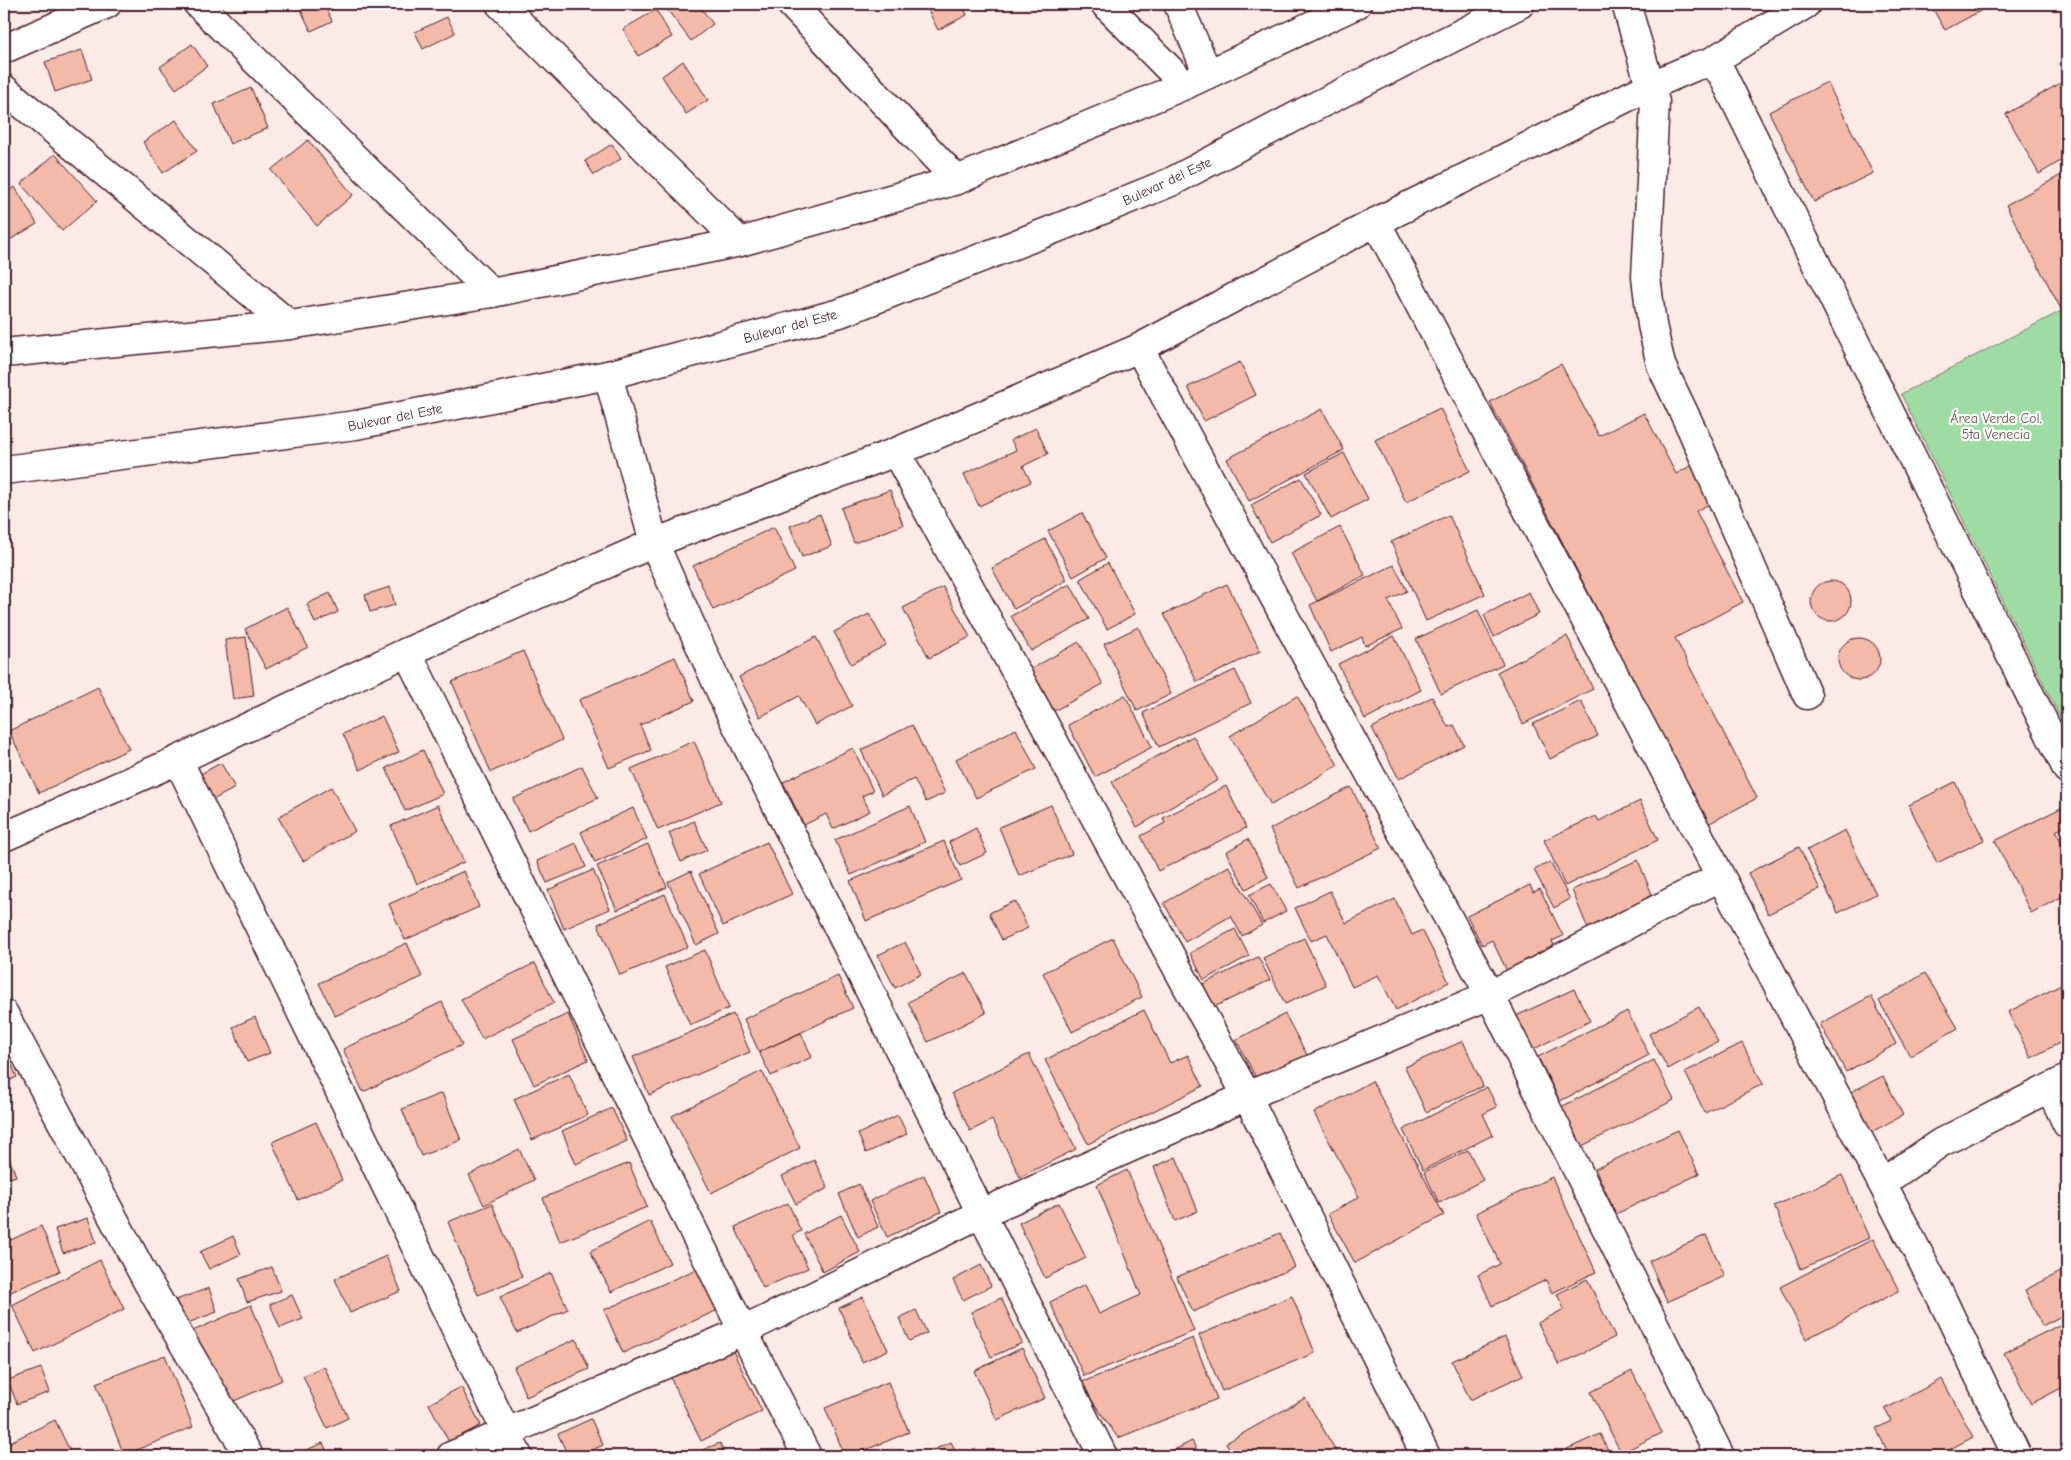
<svg xmlns="http://www.w3.org/2000/svg" width="2071" height="1460" viewBox="0 0 2071 1460" font-family="'Comic Neue',sans-serif">
<style>
.green{fill:#9fdca3;stroke:#747e67}
.building{fill:#f3baaa;stroke:#4a1f2b}
.lines{fill:none;stroke-linecap:round;stroke-linejoin:round}
.minor-casing{stroke:#4a1f2b;stroke-width:31}
.highway-casing{stroke:#4a1f2b;stroke-width:31}
.minor{stroke:#fff;stroke-width:28}
.highway{stroke:#fff;stroke-width:28}
.labels{text-anchor:middle;stroke-width:4.5;stroke-linejoin:round;paint-order:stroke}
.street-label{font-size:14px;fill:#4a1f2b;stroke:#fff}
.park-label{font-size:14px;fill:#64584f;stroke:#fff}
</style>
<rect width="100%" height="100%" fill="#fbeae6"/>
<filter id="ink" filterUnits="userSpaceOnUse"><feTurbulence type="fractalNoise" baseFrequency=".02" numOctaves="2"/><feDisplacementMap in="SourceGraphic" scale="10" xChannelSelector="R" yChannelSelector="G"/><feConvolveMatrix kernelMatrix="1 2 1 2 8 2 1 2 1" color-interpolation-filters="sRGB"/></filter>
<g filter="url(#ink)">
<path class="green" d="M2067,308V731L1901,394Z"/>
<g class="building">
<path d="M298,4H324L332,21L311,31Z"/>
<path d="M663,4H698L713,24L691,41Z"/>
<path d="M930,4H962L967,15L938,30L926,6Z"/>
<path d="M1910,4H1925L1914,11Z"/>
<path d="M1930,4H1993L1945,30Z"/>
<path d="M656,10L672,37L638,56L623,29Z"/>
<path d="M447,17L455,33L423,49L415,32Z"/>
<path d="M192,44L207,66L176,89L160,67Z"/>
<path d="M82,50L92,79L55,92L45,62Z"/>
<path d="M683,61L708,100L686,114L662,76Z"/>
<path d="M2066,80L2067,157L2039,174L2006,114Z"/>
<path d="M1827,82L1873,173L1814,202L1769,112Z"/>
<path d="M251,88L268,128L230,144L214,104Z"/>
<path d="M176,120L197,151L163,173L143,142Z"/>
<path d="M308,140L353,195L317,226L271,170Z"/>
<path d="M612,144L621,159L594,175L585,161Z"/>
<path d="M55,154L97,201L62,231L21,184Z"/>
<path d="M2067,172V306L2061,309L2006,205Z"/>
<path d="M15,187L37,224L6,242L4,239V193Z"/>
<path d="M1240,362L1256,395L1204,421L1188,387Z"/>
<path d="M1561,364L1599,436L1644,413L1676,474L1694,464L1713,502L1696,511L1743,602L1675,638L1757,798L1708,824L1490,402Z"/>
<path d="M1440,408L1470,471L1406,502L1375,440Z"/>
<path d="M1322,409L1344,450L1249,501L1227,459Z"/>
<path d="M1036,428L1048,454L1023,466L1031,482L979,506L964,474L1016,450L1011,440Z"/>
<path d="M1344,453L1368,499L1331,519L1306,473Z"/>
<path d="M1301,478L1321,515L1270,542L1251,505Z"/>
<path d="M890,490L903,525L854,543L841,508Z"/>
<path d="M1082,513L1106,558L1073,577L1048,531Z"/>
<path d="M820,514L832,546L802,557L790,526Z"/>
<path d="M1449,515L1485,594L1426,621L1391,542Z"/>
<path d="M774,527L795,571L713,610L693,566Z"/>
<path d="M1340,527L1365,575L1317,601L1291,553Z"/>
<path d="M1045,539L1067,580L1014,609L992,568Z"/>
<path d="M1108,563L1135,614L1107,629L1080,579Z"/>
<path d="M1394,565L1407,591L1388,600L1402,629L1365,646L1362,637L1331,652L1310,605Z"/>
<circle cx="1831" cy="601" r="20"/>
<path d="M1070,584L1089,619L1031,651L1011,616Z"/>
<path d="M1227,584L1260,651L1197,682L1164,614Z"/>
<path d="M390,587L395,605L370,612L365,595Z"/>
<path d="M943,587L970,637L929,658L903,608Z"/>
<path d="M1529,592L1539,614L1494,637L1484,615Z"/>
<path d="M330,593L338,612L315,623L307,604Z"/>
<path d="M287,607L308,647L266,669L245,629Z"/>
<path d="M1478,610L1503,664L1441,694L1416,639Z"/>
<path d="M869,614L886,645L851,664L834,632Z"/>
<path d="M1138,627L1171,694L1137,711L1104,644Z"/>
<path d="M1394,636L1421,690L1365,719L1338,664Z"/>
<path d="M1567,636L1593,689L1523,724L1497,672Z"/>
<path d="M246,637L254,696L233,699L225,640Z"/>
<path d="M816,637L852,706L815,725L799,696L760,717L739,677Z"/>
<circle cx="1859" cy="659" r="21"/>
<path d="M1079,642L1103,684L1054,711L1031,669Z"/>
<path d="M523,651L562,740L491,772L452,682Z"/>
<path d="M675,657L694,701L640,725L651,750L609,768L579,700Z"/>
<path d="M1235,670L1251,703L1159,747L1143,713Z"/>
<path d="M98,687L129,749L39,793L9,731Z"/>
<path d="M1125,695L1152,747L1095,777L1068,725Z"/>
<path d="M1297,696L1338,765L1271,805L1230,736Z"/>
<path d="M1432,697L1448,727L1454,725L1464,745L1399,779L1372,728Z"/>
<path d="M1581,701L1598,736L1550,759L1533,724Z"/>
<path d="M382,716L399,752L360,770L343,734Z"/>
<path d="M912,725L945,793L926,802L914,779L882,795L861,750Z"/>
<path d="M1016,729L1036,769L976,798L956,759Z"/>
<path d="M1193,736L1218,780L1137,827L1112,782Z"/>
<path d="M694,741L721,802L658,830L631,769Z"/>
<path d="M853,748L873,791L862,796L870,811L833,829L826,814L804,825L783,782Z"/>
<path d="M423,750L443,794L405,811L386,768Z"/>
<path d="M221,763L235,788L209,802L195,777Z"/>
<path d="M582,766L598,798L528,831L513,799Z"/>
<path d="M1955,782L1984,840L1937,863L1909,805Z"/>
<path d="M1226,786L1246,828L1158,871L1141,836L1165,823L1163,818Z"/>
<path d="M331,787L355,831L303,861L278,817Z"/>
<path d="M1351,787L1381,848L1299,888L1270,829Z"/>
<path d="M1640,801L1658,840L1565,886L1544,840L1596,816L1599,821Z"/>
<path d="M438,805L464,862L417,884L391,826Z"/>
<path d="M1051,805L1072,854L1019,876L999,827Z"/>
<path d="M2067,805V825L2056,831L2067,854V894L2031,913L1995,841Z"/>
<path d="M910,806L925,842L851,875L835,840Z"/>
<path d="M633,808L647,839L595,863L581,832Z"/>
<path d="M694,821L707,850L681,862L669,833Z"/>
<path d="M976,828L987,853L960,866L949,842Z"/>
<path d="M1845,830L1876,894L1838,913L1807,850Z"/>
<path d="M1248,839L1268,877L1246,889L1226,852Z"/>
<path d="M944,841L961,880L866,921L850,881Z"/>
<path d="M767,842L792,894L723,926L699,874Z"/>
<path d="M576,843L586,867L547,883L537,861Z"/>
<path d="M648,844L667,887L617,910L597,866Z"/>
<path d="M1799,847L1820,889L1768,914L1748,873Z"/>
<path d="M1638,860L1657,907L1591,936L1572,890Z"/>
<path d="M1550,862L1570,899L1554,908L1534,870Z"/>
<path d="M1229,866L1262,925L1242,936L1231,916L1185,942L1164,903Z"/>
<path d="M593,870L610,909L564,929L548,890Z"/>
<path d="M464,871L479,907L405,940L389,904Z"/>
<path d="M691,871L719,934L696,945L668,882Z"/>
<path d="M1271,884L1286,911L1263,923L1249,895Z"/>
<path d="M1530,885L1533,892L1540,889L1563,936L1552,941L1555,947L1507,971L1492,940L1482,945L1467,916Z"/>
<path d="M1330,891L1346,923L1395,899L1412,935L1422,930L1449,982L1396,1010L1378,975L1352,987L1327,934L1311,941L1295,908Z"/>
<path d="M665,894L688,947L620,975L598,924Z"/>
<path d="M1015,901L1028,928L1002,940L989,913Z"/>
<path d="M1235,929L1249,956L1204,980L1190,953Z"/>
<path d="M1113,938L1142,997L1072,1032L1043,973Z"/>
<path d="M1304,938L1326,985L1285,1004L1263,958Z"/>
<path d="M905,942L921,974L895,988L878,955Z"/>
<path d="M407,943L422,977L335,1016L319,983Z"/>
<path d="M705,950L729,1008L690,1025L665,967Z"/>
<path d="M1258,957L1270,980L1214,1007L1203,984Z"/>
<path d="M535,963L554,1003L482,1039L461,999Z"/>
<path d="M966,973L986,1013L928,1042L908,1002Z"/>
<path d="M1925,973L1958,1028L1910,1056L1879,1001Z"/>
<path d="M838,976L853,1008L759,1052L744,1019Z"/>
<path d="M2067,982V1039L2031,1058L2008,1012Z"/>
<path d="M1574,989L1590,1021L1532,1050L1516,1016Z"/>
<path d="M1871,996L1896,1044L1846,1072L1820,1024Z"/>
<path d="M442,1002L462,1045L363,1092L343,1049Z"/>
<path d="M1699,1007L1718,1042L1668,1069L1649,1034Z"/>
<path d="M1144,1010L1170,1063L1188,1055L1203,1086L1088,1144L1045,1060Z"/>
<path d="M1627,1011L1649,1055L1560,1101L1538,1057Z"/>
<path d="M568,1014L588,1060L534,1085L513,1039Z"/>
<path d="M733,1014L750,1052L649,1095L633,1057Z"/>
<path d="M1285,1014L1308,1057L1259,1083L1236,1040Z"/>
<path d="M255,1017L270,1053L247,1062L233,1027Z"/>
<path d="M801,1033L812,1057L771,1076L759,1052Z"/>
<path d="M1463,1041L1483,1086L1426,1112L1405,1067Z"/>
<path d="M1742,1043L1763,1084L1705,1113L1685,1072Z"/>
<path d="M4,1047L17,1077L4,1083Z"/>
<path d="M1029,1054L1076,1149L1020,1177L992,1120L970,1131L952,1093Z"/>
<path d="M1654,1060L1674,1100L1578,1148L1559,1108Z"/>
<path d="M762,1071L800,1148L711,1193L672,1116Z"/>
<path d="M569,1074L588,1115L532,1140L514,1099Z"/>
<path d="M1883,1076L1903,1115L1864,1136L1843,1096Z"/>
<path d="M1372,1081L1444,1215L1355,1263L1328,1214L1359,1197L1314,1113Z"/>
<path d="M1487,1087L1497,1107L1483,1114L1493,1135L1423,1170L1403,1130Z"/>
<path d="M442,1093L461,1140L421,1156L402,1109Z"/>
<path d="M612,1108L627,1141L576,1164L562,1131Z"/>
<path d="M898,1115L907,1134L866,1153L858,1134Z"/>
<path d="M316,1122L342,1180L298,1200L272,1142Z"/>
<path d="M1678,1130L1699,1174L1616,1214L1595,1169Z"/>
<path d="M4,1144L16,1176L4,1180Z"/>
<path d="M519,1149L534,1180L484,1205L469,1175Z"/>
<path d="M1468,1150L1483,1180L1439,1203L1424,1172Z"/>
<path d="M1176,1157L1198,1211L1175,1221L1154,1167Z"/>
<path d="M814,1160L828,1188L796,1204L782,1176Z"/>
<path d="M629,1163L647,1207L560,1242L543,1198Z"/>
<path d="M1127,1170L1194,1331L1084,1376L1050,1302L1085,1285L1099,1314L1141,1295L1097,1185Z"/>
<path d="M924,1175L941,1212L887,1237L870,1201Z"/>
<path d="M1842,1175L1869,1238L1801,1269L1774,1206Z"/>
<path d="M1552,1177L1596,1272L1552,1293L1546,1280L1492,1306L1478,1275L1500,1264L1476,1213Z"/>
<path d="M859,1184L878,1227L858,1237L839,1194Z"/>
<path d="M788,1203L801,1231L793,1235L808,1268L763,1288L735,1227Z"/>
<path d="M1059,1203L1086,1258L1045,1278L1019,1223Z"/>
<path d="M492,1204L522,1277L478,1295L448,1222Z"/>
<path d="M841,1215L860,1252L823,1272L804,1234Z"/>
<path d="M88,1218L96,1242L63,1253L55,1229Z"/>
<path d="M650,1221L670,1263L611,1292L590,1251Z"/>
<path d="M41,1226L60,1271L8,1293L4,1283V1243Z"/>
<path d="M1280,1233L1295,1267L1193,1312L1177,1277Z"/>
<path d="M1706,1235L1725,1276L1667,1302L1649,1261Z"/>
<path d="M233,1236L241,1254L209,1269L200,1252Z"/>
<path d="M1873,1239L1899,1291L1806,1339L1780,1287Z"/>
<path d="M386,1256L401,1291L350,1313L335,1279Z"/>
<path d="M100,1260L124,1309L35,1353L12,1305Z"/>
<path d="M981,1265L991,1286L963,1300L953,1280Z"/>
<path d="M272,1267L281,1291L247,1302L239,1279Z"/>
<path d="M699,1268L718,1310L623,1353L604,1310Z"/>
<path d="M2067,1269V1313L2042,1326L2025,1290Z"/>
<path d="M551,1273L568,1309L517,1333L500,1297Z"/>
<path d="M1587,1279L1615,1337L1559,1365L1538,1323L1564,1309L1557,1294Z"/>
<path d="M209,1288L217,1312L185,1324L176,1300Z"/>
<path d="M292,1295L303,1319L280,1328L270,1304Z"/>
<path d="M1292,1296L1315,1353L1222,1391L1199,1335Z"/>
<path d="M863,1297L888,1350L862,1362L839,1308Z"/>
<path d="M1001,1298L1022,1343L991,1357L971,1312Z"/>
<path d="M251,1305L282,1380L225,1405L193,1331Z"/>
<path d="M916,1310L927,1333L909,1341L899,1318Z"/>
<path d="M2067,1321V1385L2031,1404L2004,1353Z"/>
<path d="M1505,1337L1523,1375L1470,1400L1452,1361Z"/>
<path d="M1193,1338L1217,1399L1118,1438L1080,1383Z"/>
<path d="M576,1339L589,1369L526,1397L514,1367Z"/>
<path d="M729,1343L762,1411L701,1441L668,1372Z"/>
<path d="M1022,1348L1045,1398L997,1420L974,1371Z"/>
<path d="M4,1353L10,1370L4,1372Z"/>
<path d="M165,1355L193,1427L124,1455L96,1383Z"/>
<path d="M324,1366L348,1418L327,1428L303,1376Z"/>
<path d="M41,1368L50,1392L17,1404L8,1380Z"/>
<path d="M1632,1371L1662,1433L1621,1453L1591,1392Z"/>
<path d="M1942,1379L1973,1437L1937,1456H1890L1876,1429L1891,1421L1885,1409Z"/>
<path d="M888,1382L909,1432L851,1456H845L825,1408Z"/>
<path d="M461,1387L481,1425L449,1442L429,1404Z"/>
<path d="M1305,1398L1339,1456H1234L1226,1443Z"/>
<path d="M591,1419L603,1445L579,1456H568L558,1434Z"/>
<path d="M55,1420L70,1451L59,1456H10L6,1444Z"/>
<path d="M1600,1434L1611,1456H1571L1567,1449Z"/>
<path d="M1192,1441L1200,1456H1162Z"/>
<path d="M951,1442L958,1456H925L924,1454Z"/>
<path d="M323,1443L329,1456H292Z"/>
<path d="M720,1443L725,1456H687Z"/>
<path d="M158,1450L160,1456H139Z"/>
</g>
<g class="lines">
<defs>
<g id="minor">
<path d="M198,4L492,293"/>
<path d="M500,4L740,242"/>
<path d="M791,4L957,180"/>
<path d="M1105,4L1185,85"/>
<path d="M1178,4L1208,74"/>
<path d="M1626,4L1655,102L1646,277L1652,325L1661,365L1692,430L1807,695"/>
<path d="M4,49L107,4"/>
<path d="M1709,63L1806,4"/>
<path d="M4,89L290,325"/>
<path d="M1376,222L1882,1183L1942,1299L2017,1456"/>
<path d="M1139,348L1490,995L1720,1456"/>
<path d="M608,375L654,543L728,708L1103,1456"/>
<path d="M896,452L1247,1096L1426,1456"/>
<path d="M407,652L743,1331L807,1456"/>
<path d="M178,760L518,1456"/>
<path d="M4,837L178,760L407,652L654,543L896,452L1139,348L1376,222L1652,85L1696,66L1709,63L1721,72L2067,769"/>
<path d="M4,1014L147,1281L249,1456"/>
<path d="M2050,1088L2067,1124"/>
<path d="M1882,1183L1940,1143L2067,1079"/>
<path d="M451,1456L743,1331L980,1214L1247,1096L1490,995L1720,877"/>
</g>
<g id="highway">
<path d="M4,353L290,325L492,293L740,242L957,180L1185,85L1357,4"/>
<path d="M4,470L356,425L608,375L840,313L1075,221L1171,182L1308,110L1520,4"/>
</g>
</defs>
<use href="#minor" class="minor-casing"/>
<use href="#highway" class="highway-casing"/>
<use href="#minor" class="minor"/>
<use href="#highway" class="highway"/>
</g>
</g>
<g class="labels">
<g class="street-label">
<text transform="translate(1167 181) rotate(-25)" y="5">Bulevar del Este</text>
<text transform="translate(790 326) rotate(-15)" y="5">Bulevar del Este</text>
<text transform="translate(395 417) rotate(-11)" y="5">Bulevar del Este</text>
</g>
<g class="park-label">
<text x="1996" y="423">Área Verde Col.<tspan x="1996" dy="16">5ta Venecia</tspan></text>
</g>
</g>
<rect width="2071" height="1460" fill="none" stroke="#fff" stroke-width="20"/>
<rect x="10" y="10" width="2051" height="1440" fill="none" stroke="#4a1f2b" stroke-width="2" filter="url(#ink)"/>
</svg>
